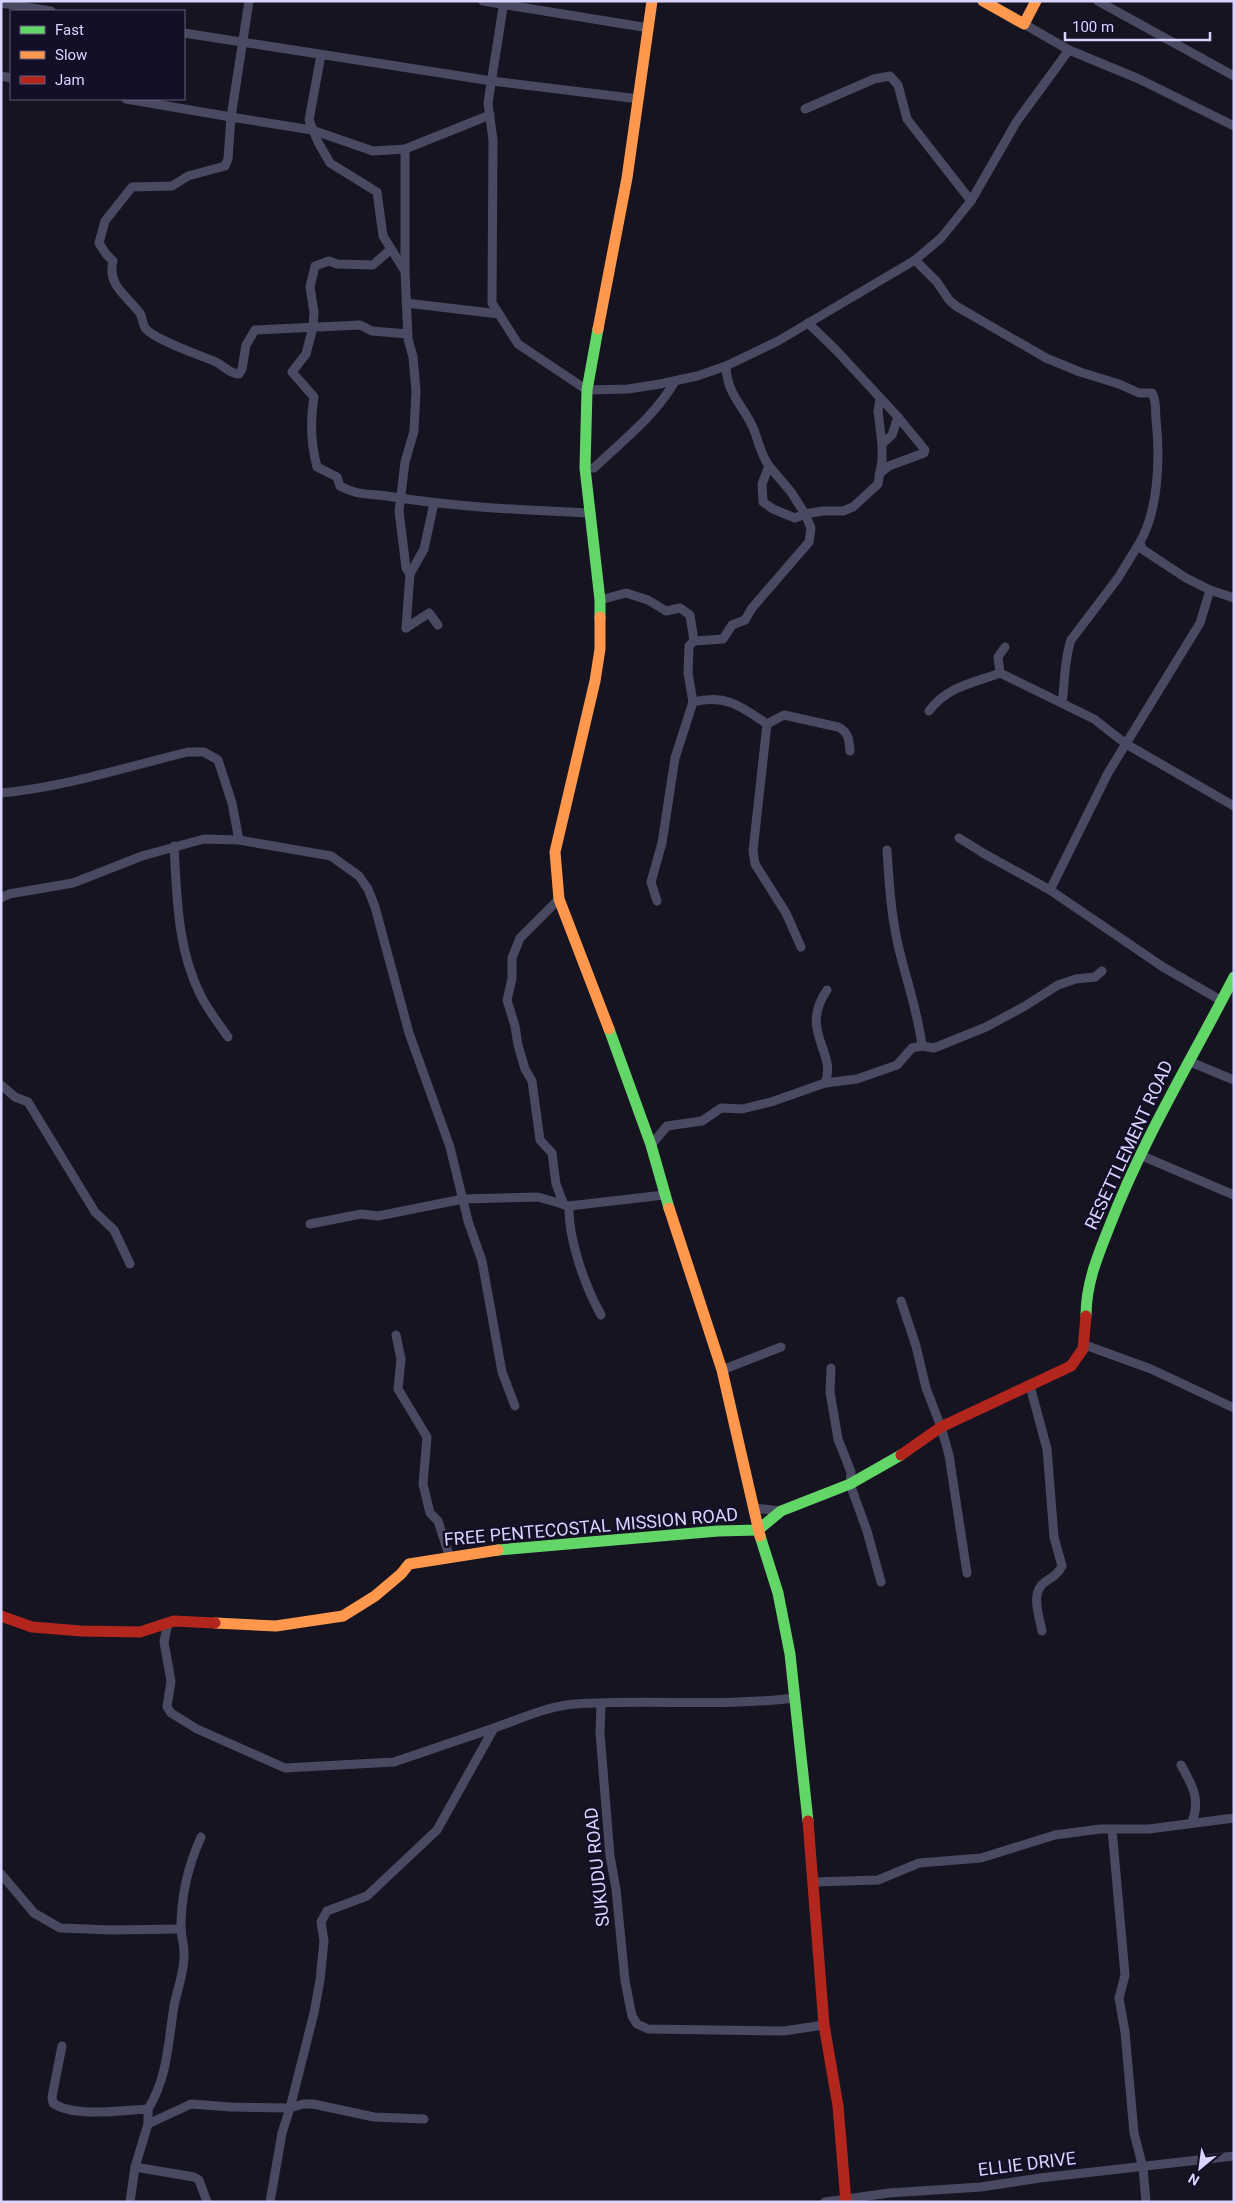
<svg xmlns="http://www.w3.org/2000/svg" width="1235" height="2203" viewBox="0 0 1235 2203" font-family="Roboto,sans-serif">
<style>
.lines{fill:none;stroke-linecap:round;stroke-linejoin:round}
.street{stroke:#4a4962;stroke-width:9}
.fast{stroke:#63d668;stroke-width:11}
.slow{stroke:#ff974d;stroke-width:11}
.jam{stroke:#b3261e;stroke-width:11}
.labels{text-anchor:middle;stroke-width:5;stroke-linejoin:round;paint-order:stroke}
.street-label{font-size:18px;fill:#d9d4ff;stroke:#130f26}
</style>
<rect width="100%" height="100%" fill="#161421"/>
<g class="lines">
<g class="street">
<path d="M483,1L649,28"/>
<path d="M504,1L488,103L493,140L492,303L518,344L587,390L628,389L660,384L697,376L726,366L778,341L915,260L941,238L971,201L1017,121L1069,50"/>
<path d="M1098,1L1234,76"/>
<path d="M1,3L51,11"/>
<path d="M1024,24L1069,50L1139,79L1234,126"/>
<path d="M184,33L492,81L639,99"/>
<path d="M321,55L309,120L318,142L330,163L377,192L383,236L405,271L408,339L413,357L416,391L414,431L405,462L399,511L406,568L410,574"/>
<path d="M1,76L11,78"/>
<path d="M126,99L231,117L249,1"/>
<path d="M805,109L874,79L890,76L898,85L907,119L971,201"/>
<path d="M405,149V271"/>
<path d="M391,249L373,265L337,264L329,261L315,266L310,287L314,312L313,327L306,354L292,372L314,397C310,420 311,444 317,467L337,477L340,486C359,496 367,493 387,496C453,507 522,510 589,513"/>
<path d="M915,260L937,282L949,300L956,306L1046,358L1080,372L1119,384L1139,393H1152C1157,402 1155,409 1156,419C1160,457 1159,509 1140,542L1142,549L1186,578L1210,590L1234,598"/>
<path d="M406,303L499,314"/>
<path d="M408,334L372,331L360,325L255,330L246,345L242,369L239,374C230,374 224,366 216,362C200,355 157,341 146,329C142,325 143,316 139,312C126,295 107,285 113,261L106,254L99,243L105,221L132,187L172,186L188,176L225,166L228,159L231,117L312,130L373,151L405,149L490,115"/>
<path d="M880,399L878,411L882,444"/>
<path d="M769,466L791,492L805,514L823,511H843L853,507L878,484L882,461V444L892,435L898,417L835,349L808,323"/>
<path d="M585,468H594C621,442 657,414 675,381"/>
<path d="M879,474L889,466L924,453L925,450L898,417"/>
<path d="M600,600L626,593L648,600L666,611L680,608L690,615L694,641"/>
<path d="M406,628L410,574L424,549L434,503"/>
<path d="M406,628L429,613L438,625"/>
<path d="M1000,673L998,657L1005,647"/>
<path d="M693,702C726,694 741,706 767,724L753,851L755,864L786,913L801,947"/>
<path d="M1062,703C1065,682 1064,660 1071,640L1118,578L1140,542"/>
<path d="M929,711C946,687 973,683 1000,673L1094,719L1126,744L1234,806"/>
<path d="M767,724L784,715L838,727C849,732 849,740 850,751"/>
<path d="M1,793C65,787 126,767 188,752H204L218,760L232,803L239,840"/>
<path d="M959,838L983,853L1050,890L1163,967L1222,1001"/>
<path d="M174,846C177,897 177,949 201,996C208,1010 219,1024 228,1037"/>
<path d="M887,850C889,882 891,914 898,945C906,979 918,1012 922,1046"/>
<path d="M1050,890L1108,773L1200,623L1210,590"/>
<path d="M1,898L9,894L73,883L142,856L204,839L239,840L331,856L359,876L368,889L375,907L409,1033L450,1147L468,1221L482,1261L502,1372L515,1406"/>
<path d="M559,899L520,938L512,958V979L507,1000L515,1026L518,1045L525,1069L532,1081L540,1140L552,1153L556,1184L564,1205"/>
<path d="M657,901L651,882L662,843L675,758L693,702L688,673L689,646L694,641L723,639L732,625L745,620L752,608L809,542L811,528L805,514L795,518L773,509L763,502L762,484L769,466C761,455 759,443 754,430C744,405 727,396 726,366"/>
<path d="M1188,1061L1234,1080"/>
<path d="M825,1083C838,1052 798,1032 827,990"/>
<path d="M1,1085L15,1097L28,1102L95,1212L114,1230L130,1264"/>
<path d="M651,1145L667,1126L702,1121L721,1108L742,1109L771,1102L825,1083L857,1079L897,1065L912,1048L922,1046L934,1048L986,1027L1025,1006L1058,985L1076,979L1095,977L1102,971"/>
<path d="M1140,1155L1234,1195"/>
<path d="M569,1206C568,1239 585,1286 601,1315"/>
<path d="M310,1224L361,1214L378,1216L463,1199L538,1197L569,1206L664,1195"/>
<path d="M901,1301L916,1346L926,1388L941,1427L949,1455L967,1573"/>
<path d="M396,1335L401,1359L398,1389L427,1437L423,1484L430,1513L438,1521L450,1558"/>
<path d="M1085,1345L1151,1369L1234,1408"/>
<path d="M831,1368L830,1392L838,1439L851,1472L850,1484L867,1531L881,1582"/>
<path d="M722,1370L781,1347"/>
<path d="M1030,1386L1047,1449L1054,1537L1062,1566C1058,1574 1053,1577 1045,1582C1030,1592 1039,1615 1042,1631"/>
<path d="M754,1508L781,1511"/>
<path d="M168,1623L164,1642L171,1681L167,1707L171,1713L197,1729L285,1768L394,1762L494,1728"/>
<path d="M601,1704L600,1733L610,1856L616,1889L625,1981L632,2016L637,2024L648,2029L784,2031L824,2025"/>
<path d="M1181,1765C1192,1785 1201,1799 1192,1822"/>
<path d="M1112,1829L1125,1975L1119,1998L1125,2032L1134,2133L1143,2168L1146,2202"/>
<path d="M1,1874L34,1913L60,1928L111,1930L181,1929"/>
<path d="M814,1882L878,1880L919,1863L981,1858L1055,1835L1100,1829H1149L1234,1818"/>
<path d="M62,2046L52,2097L53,2103C74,2118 123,2110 148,2109V2124L135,2167L130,2202"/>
<path d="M148,2109C168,2077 168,2042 174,2006C177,1990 184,1973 184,1957C185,1947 181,1937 181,1927C181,1895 188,1866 201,1837"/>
<path d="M148,2124L191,2104L231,2107L290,2108L303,2104H313L374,2117L424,2119"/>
<path d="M135,2167L194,2177L199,2180L207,2202"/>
<path d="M270,2202L282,2133L290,2108L314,2013L320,1980L324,1941L321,1922L327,1911L367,1896L437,1830L494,1728C520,1719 548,1706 575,1704C648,1699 722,1707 794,1698"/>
<path d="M825,2202L889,2193L981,2187L1040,2178L1234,2156"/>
</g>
<g class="fast">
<path d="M598,329L587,390L585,468L600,600V617"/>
<path d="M609,1029L651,1145L669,1208"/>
<path d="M1086,1316C1086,1283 1098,1255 1110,1225C1143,1139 1192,1059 1234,977"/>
<path d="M760,1536L778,1593L790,1654L808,1821"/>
<path d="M498,1550L718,1531L758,1530L781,1511L850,1484L901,1455"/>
</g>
<g class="slow">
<path d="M983,1L1024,24L1036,1"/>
<path d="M598,329L627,178L652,1"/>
<path d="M600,617V649L595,681L555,852L559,899L609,1029"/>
<path d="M669,1208L722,1370L760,1536"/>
<path d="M215,1623L276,1626L343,1616L375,1596L401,1574L409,1564L498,1550"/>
</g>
<g class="jam">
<path d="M901,1455L941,1427L1071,1366L1083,1349L1086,1316"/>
<path d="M1,1616L32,1627L81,1631L140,1632L174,1621L215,1623"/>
<path d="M808,1821L824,2025L838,2106L846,2202"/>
</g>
</g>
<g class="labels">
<g class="street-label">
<text transform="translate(1129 1145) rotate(-65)" y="6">RESETTLEMENT ROAD</text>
<text transform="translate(591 1527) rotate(-5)" y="6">FREE PENTECOSTAL MISSION ROAD</text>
<text transform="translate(597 1867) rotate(-96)" y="6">SUKUDU ROAD</text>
<text transform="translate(1027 2164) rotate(-7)" y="6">ELLIE DRIVE</text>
</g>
</g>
<rect width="1235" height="2203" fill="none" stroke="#d9d4ff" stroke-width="5"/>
<rect x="10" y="10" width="175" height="90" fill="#130f26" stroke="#625e7d"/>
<rect x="20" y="26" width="25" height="8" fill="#63d668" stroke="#625e7d"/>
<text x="55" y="35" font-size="15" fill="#d9d4ff">Fast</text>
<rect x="20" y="51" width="25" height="8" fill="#ff974d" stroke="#625e7d"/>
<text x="55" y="60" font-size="15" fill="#d9d4ff">Slow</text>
<rect x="20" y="76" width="25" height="8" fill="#b3261e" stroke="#625e7d"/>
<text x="55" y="85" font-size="15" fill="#d9d4ff">Jam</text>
<g transform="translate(1200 2168) rotate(209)" stroke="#130f26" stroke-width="4" paint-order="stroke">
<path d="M0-4L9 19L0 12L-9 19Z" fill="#d9d4ff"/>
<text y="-8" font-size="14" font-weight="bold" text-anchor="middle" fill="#d9d4ff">N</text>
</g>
<path d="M1065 32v8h145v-8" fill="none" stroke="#d9d4ff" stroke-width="2.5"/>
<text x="1072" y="32" font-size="15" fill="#d9d4ff" stroke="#130f26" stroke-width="4" paint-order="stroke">100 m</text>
</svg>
